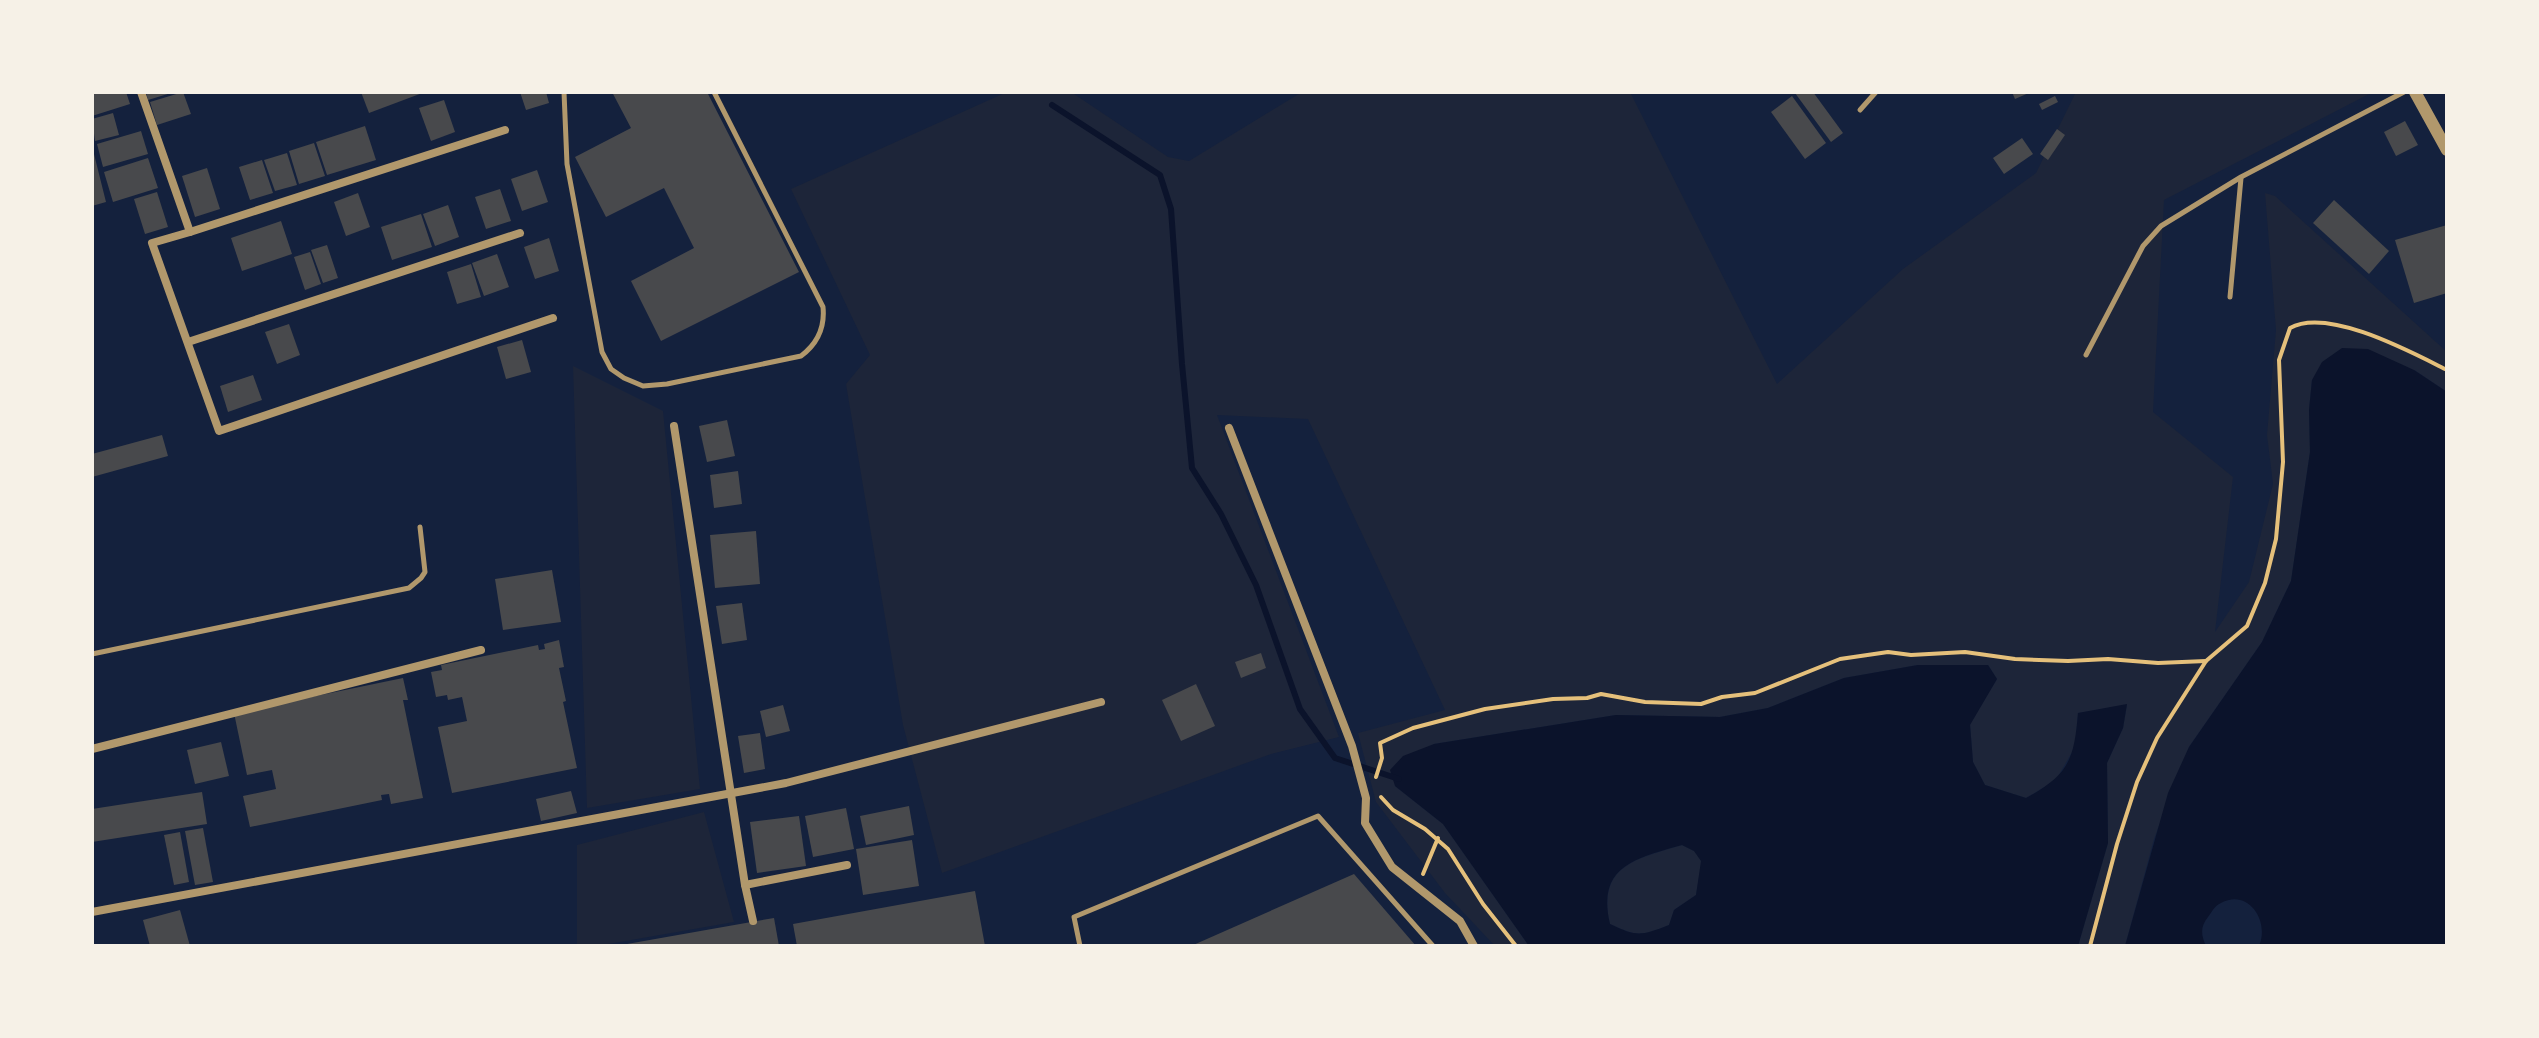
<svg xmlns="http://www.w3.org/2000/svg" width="2539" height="1038" viewBox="0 0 2539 1038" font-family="'Source Sans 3',sans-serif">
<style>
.green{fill:#1d2539}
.water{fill:#0b132b;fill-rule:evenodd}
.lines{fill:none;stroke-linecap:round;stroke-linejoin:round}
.stream{stroke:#0b132b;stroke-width:6}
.building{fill:#48494c}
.path{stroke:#e5c07b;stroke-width:4}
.service{stroke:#b1986c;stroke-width:5}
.minor{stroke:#b1986c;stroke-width:8}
.tertiary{stroke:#b1986c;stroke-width:12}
</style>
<rect width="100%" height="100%" fill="#14213d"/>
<g class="green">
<path d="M1007,92H1071L1168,157L1189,161L1302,92H1630L1777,384L1903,269L2036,173L2076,92H2373L2164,200L2153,412L2233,477L2215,632L2249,582L2273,484L2267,435L2276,330L2265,193L2275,196L2447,352V392L2414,370L2312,380L2309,410L2310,452L2291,581L2262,642L2189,747L2154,839L2125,946H2078L2108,843L2107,763L2123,728L2127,705L2078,713L2075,747L2056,780L2026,798L1985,785L1973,762L1970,724L1997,679L1988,665H1918L1844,678L1768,708L1720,717L1616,715L1434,744L1395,786L1443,824L1529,946H1495L1445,893L1376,802L1358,733L1445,710L1308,419L1217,415L1339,737L1271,754L942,873L903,725L846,384L870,355L791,189Z"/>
<path d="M573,366L663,411L700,789L587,808Z"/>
<path d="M704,812L734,922L597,946H577V845Z"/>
<path d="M1682,845L1694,851L1702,861L1696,895L1674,910L1669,925C1641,936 1638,937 1610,924C1597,865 1636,859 1682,845Z"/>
</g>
<g class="water">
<path d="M2342,348L2368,349L2414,370L2447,392V946H2259C2270,921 2248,888 2221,903C2214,906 2212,912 2208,917C2200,927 2201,935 2206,946H2125L2168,793L2189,747L2262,642L2291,581L2310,452L2309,410L2312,380L2322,362Z"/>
<path d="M1918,665H1988L1997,679L1970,725L1973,762L1985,785L2026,798C2068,775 2074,761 2078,713L2127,704L2123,728L2107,763L2108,843L2078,946H1529L1443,824L1395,786L1390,770L1403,756L1434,744L1616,715L1720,717L1768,708L1844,678ZM1682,845L1694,851L1701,861L1696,895L1674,910L1669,925C1641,936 1637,937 1610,924C1596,866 1636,858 1682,845Z"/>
</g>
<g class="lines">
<path class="stream" d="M1052,105L1160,175L1171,209L1182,364L1192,468L1221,514L1256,585L1300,709L1335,758L1399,779"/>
</g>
<g class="building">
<path d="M92,92H126L130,104L92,116Z"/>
<path d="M146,92H171V93L148,100Z"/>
<path d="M183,92L191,114L157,125L150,102Z"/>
<path d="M361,92H425L369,113Z"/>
<path d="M520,92H546L549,103L526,110Z"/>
<path d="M612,92H707L799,272L661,341L631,281L694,248L664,188L606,217L575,157L631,128Z"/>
<path d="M1797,92H1813L1843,133L1831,142L1795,93Z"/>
<path d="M2012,92H2031L2015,99Z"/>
<path d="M1792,96L1826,143L1805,159L1771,112Z"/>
<path d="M2055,96L2058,102L2042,110L2039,104Z"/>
<path d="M444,100L455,132L431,141L419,108Z"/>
<path d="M113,113L119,135L95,141L92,119Z"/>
<path d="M2405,121L2418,145L2396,156L2384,132Z"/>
<path d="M365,126L376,160L327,175L316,142Z"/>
<path d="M2057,129L2065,135L2048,160L2040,154Z"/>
<path d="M141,131L148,154L103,167L97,144Z"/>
<path d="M2022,138L2033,154L2004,174L1993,158Z"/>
<path d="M314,143L325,176L299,184L289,151Z"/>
<path d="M92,146L106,202L92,206Z"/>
<path d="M287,153L297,185L275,191L264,160Z"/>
<path d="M148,158L158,188L113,202L104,172Z"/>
<path d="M262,160L273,193L250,200L239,167Z"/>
<path d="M207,168L220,209L195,217L182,176Z"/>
<path d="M537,170L548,202L522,211L511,179Z"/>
<path d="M500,189L511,221L486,229L475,197Z"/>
<path d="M157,192L168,227L145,234L134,199Z"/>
<path d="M358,193L370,227L346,236L334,202Z"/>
<path d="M2334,200L2389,251L2369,274L2313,223Z"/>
<path d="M448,205L459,237L435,246L423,214Z"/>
<path d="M421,214L432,247L392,260L381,227Z"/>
<path d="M281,221L292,254L242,271L231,238Z"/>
<path d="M2447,225V293L2414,303L2395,240Z"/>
<path d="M549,238L559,271L535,279L524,247Z"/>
<path d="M327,245L338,278L323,283L311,250Z"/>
<path d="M310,252L321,284L305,290L294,257Z"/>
<path d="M497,254L509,287L484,296L472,263Z"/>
<path d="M471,264L481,297L457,304L447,272Z"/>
<path d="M289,324L300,355L277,364L265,332Z"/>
<path d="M522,340L531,372L506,379L497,347Z"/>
<path d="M253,375L262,400L228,412L220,386Z"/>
<path d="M727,420L735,456L707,462L699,426Z"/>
<path d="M162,435L168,456L92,477V454Z"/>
<path d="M738,471L742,504L714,508L710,475Z"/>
<path d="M756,531L760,584L715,588L710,535Z"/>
<path d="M552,570L561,622L503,630L495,579Z"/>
<path d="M742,603L747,640L722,644L716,606Z"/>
<path d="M559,640L564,667L559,668L566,701L563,702L577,768L452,793L438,727L467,721L462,697L448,700L447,695L436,697L431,672L442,670L441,665L538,645L539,650L545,649L544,644Z"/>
<path d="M1261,653L1266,668L1241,678L1235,662Z"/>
<path d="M403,678L408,700H403L423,798L391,804L389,794L381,795L382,800L250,827L243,796L276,789L272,770L247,775L234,713Z"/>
<path d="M1196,684L1215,726L1181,741L1162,700Z"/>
<path d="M783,705L790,731L766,737L760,711Z"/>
<path d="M760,733L765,769L744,773L738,736Z"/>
<path d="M221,742L229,776L195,784L187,750Z"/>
<path d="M571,791L577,813L541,821L536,799Z"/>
<path d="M202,792L207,824L92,842V809Z"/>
<path d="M909,806L914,835L866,845L860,816Z"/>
<path d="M846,808L854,849L813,857L805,816Z"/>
<path d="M799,816L806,866L757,873L750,822Z"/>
<path d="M203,828L213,882L195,885L185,831Z"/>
<path d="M180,832L189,882L174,885L164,835Z"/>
<path d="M912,840L919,886L863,895L856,849Z"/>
<path d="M1354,874L1416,946H1191Z"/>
<path d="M975,891L985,946H797L793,924Z"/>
<path d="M180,910L190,946H150L143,920Z"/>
<path d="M774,918L779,946H627V944Z"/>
</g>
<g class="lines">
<g class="path">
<path d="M1376,777L1382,758L1380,743L1413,728L1485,709L1553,699L1587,698L1601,694L1645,702L1701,704L1722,697L1755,693L1840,659L1888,652L1911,655L1965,652L2015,659L2068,661L2108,659L2158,663L2206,661"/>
<path d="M1381,797L1393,810L1425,829L1448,849L1483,904L1516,946"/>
<path d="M1423,874L1438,838"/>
<path d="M2090,946L2117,844L2137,782L2157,738L2206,661L2247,626L2265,583L2276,539L2283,462L2279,360L2290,328C2328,307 2411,352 2447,370"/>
</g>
<g class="service">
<path d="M564,92L567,164L602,352L611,369L624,378L643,386L667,384L801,356C817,344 825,327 823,307L714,92"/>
<path d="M1860,110L1876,92"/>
<path d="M2230,297L2241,178"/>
<path d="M2086,355L2143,246L2161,226L2241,177L2404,92"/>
<path d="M92,654L409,588L421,578L425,572L420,527"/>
<path d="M1080,946L1074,917L1318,816L1433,946"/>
</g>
<g class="minor">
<path d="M141,92L190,232L152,243L219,431L553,318"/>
<path d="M190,232L505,130"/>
<path d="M188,342L520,233"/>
<path d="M674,426L745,885L847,865"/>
<path d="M1229,428L1352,746L1366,798L1365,823L1392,867L1460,921L1474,946"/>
<path d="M92,749L481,650"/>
<path d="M745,885L753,921"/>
<path d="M92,912L786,783L1101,702"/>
</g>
<path class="tertiary" d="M2415,92L2447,150"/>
</g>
<rect width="2539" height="1038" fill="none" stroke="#f6f1e7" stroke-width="188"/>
</svg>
